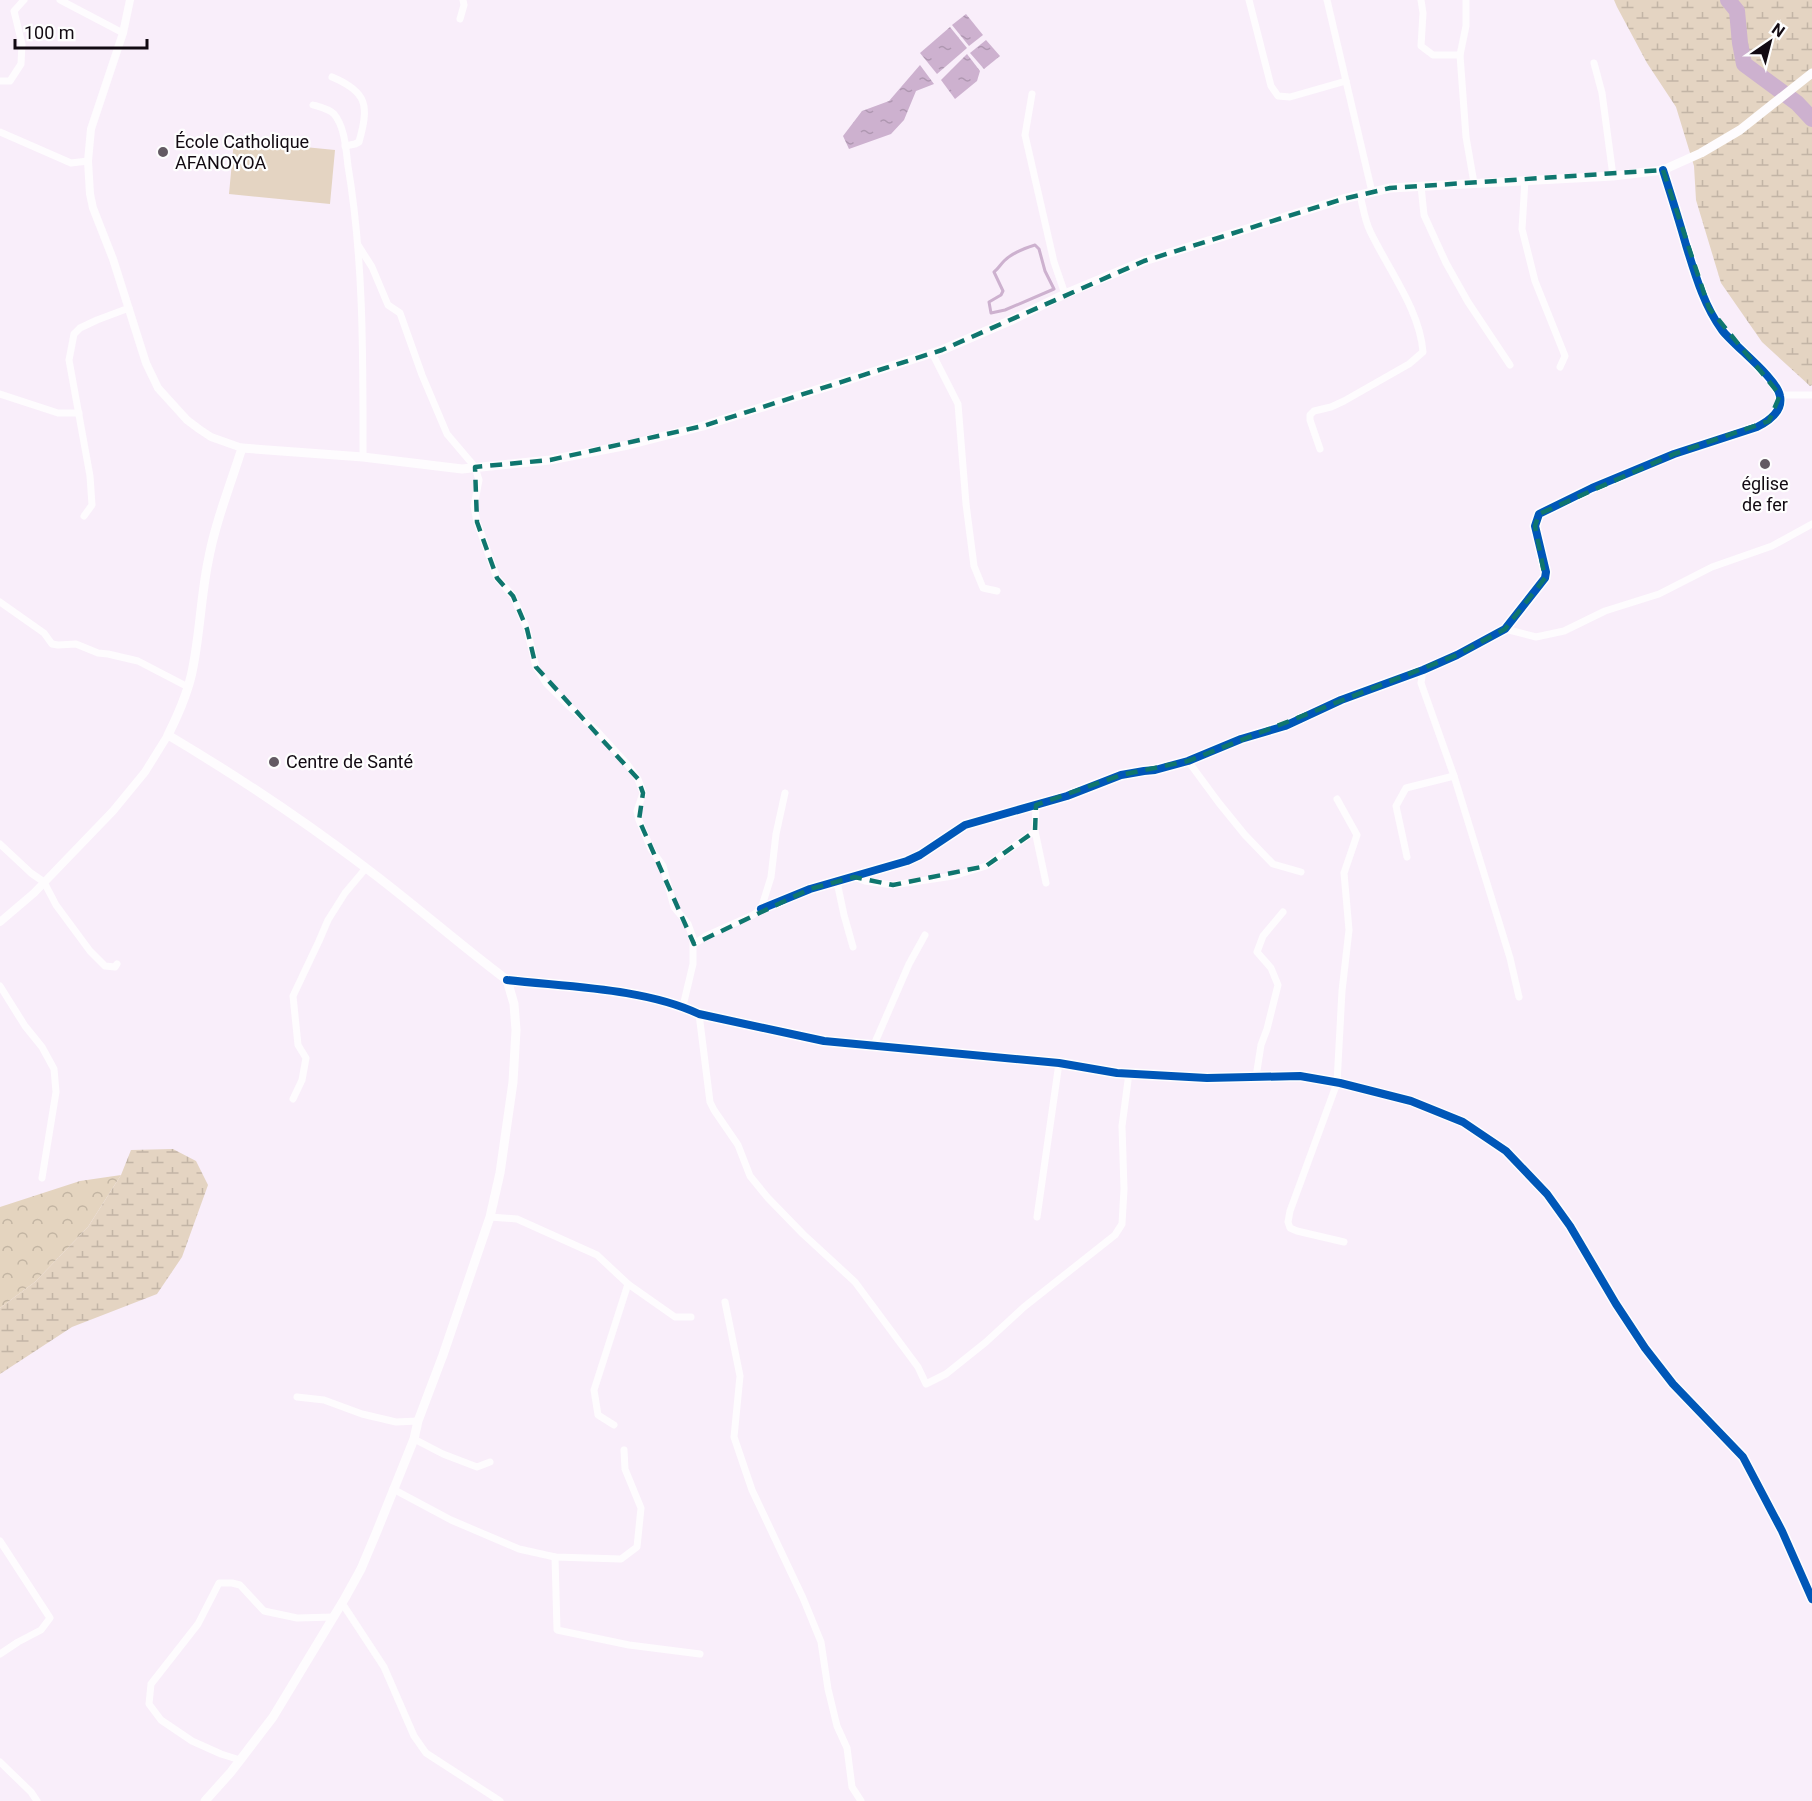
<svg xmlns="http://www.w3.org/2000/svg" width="1812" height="1801" viewBox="0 0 1812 1801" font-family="Roboto,sans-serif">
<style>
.green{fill:#e4d4c2}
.forest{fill:url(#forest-crowns)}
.wetland{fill:url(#wetland-marsh)}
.water{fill:url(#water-ripples)}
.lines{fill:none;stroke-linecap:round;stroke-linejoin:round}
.stream{stroke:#cdb1cf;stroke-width:3}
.river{stroke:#cdb1cf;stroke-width:16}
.minor{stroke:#fefcfe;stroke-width:7}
.tertiary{stroke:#fefcfe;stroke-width:8}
.secondary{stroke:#fefcfe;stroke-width:9}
.cycleway-casing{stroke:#fefefe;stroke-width:11}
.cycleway{stroke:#0057b8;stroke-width:8}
.marked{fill:none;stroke:#0f766e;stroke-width:4.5;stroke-dasharray:12 8;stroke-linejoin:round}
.poi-dot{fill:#635a63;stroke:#fefefe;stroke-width:2}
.labels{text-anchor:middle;stroke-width:4.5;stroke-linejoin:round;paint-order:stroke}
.poi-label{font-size:18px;fill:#120a12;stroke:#fefefe;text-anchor:start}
</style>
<defs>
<pattern id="forest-crowns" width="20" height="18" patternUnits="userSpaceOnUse" patternTransform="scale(1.5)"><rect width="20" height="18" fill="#e4d4bf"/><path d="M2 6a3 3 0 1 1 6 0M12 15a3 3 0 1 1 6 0" fill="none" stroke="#c3b5a3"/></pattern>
<pattern id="wetland-marsh" width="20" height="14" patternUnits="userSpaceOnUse" patternTransform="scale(1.5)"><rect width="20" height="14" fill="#e4d4c2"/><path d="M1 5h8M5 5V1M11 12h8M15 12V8" fill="none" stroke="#c3b5a6"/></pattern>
<pattern id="water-ripples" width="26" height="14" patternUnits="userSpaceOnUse" patternTransform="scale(1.5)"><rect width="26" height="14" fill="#cdb1cf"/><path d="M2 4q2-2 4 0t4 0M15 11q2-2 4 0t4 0" fill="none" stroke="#af97b1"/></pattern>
</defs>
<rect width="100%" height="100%" fill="#f9eefa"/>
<path class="green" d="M234,140L335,150L330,204L229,194Z"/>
<path class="forest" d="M121,1175L88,1227L35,1282L0,1308V1207L80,1181Z"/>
<g class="wetland">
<path d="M1614,0H1812V385L1810,386L1762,342L1721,283L1696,200L1694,166L1676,107L1647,63L1617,7Z"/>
<path d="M173,1149L196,1161L208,1185L182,1257L157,1294L72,1327L0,1374V1308L35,1282L88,1227L121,1175L131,1150Z"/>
</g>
<g class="water">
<path d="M966,14L983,35L969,46L952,25Z"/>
<path d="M950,27L967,48L937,74L920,53Z"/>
<path d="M986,40L1000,56L984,69L970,53Z"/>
<path d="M967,54L980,71L977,81L955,99L941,80Z"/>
<path d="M920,65L934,84L916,91L904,120L891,134L849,149L843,136L862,111L889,101Z"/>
</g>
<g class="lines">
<path class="stream" d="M1035,245L1039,249L1045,271L1054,289L1005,310L991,313L989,302L1001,295L1003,291L994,272C999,268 1000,265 1004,261C1012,253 1025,248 1035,245Z"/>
<path class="river" d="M1728,0L1737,11L1740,43L1744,64L1797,103L1812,119"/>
<g class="minor">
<path d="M60,0L123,33"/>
<path d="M1249,0L1271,86L1278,96L1290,97L1346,81"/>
<path d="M1327,0L1372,192"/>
<path d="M1421,0L1423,13L1421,46L1433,55H1460"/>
<path d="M1466,0V26L1460,55L1466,137L1474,183"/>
<path d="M460,19L464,5L463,0"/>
<path d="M1594,63L1602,93L1613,176"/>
<path d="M332,77C368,92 369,106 359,142L355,144L345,146"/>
<path d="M0,81H10L21,64L22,44L14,11L24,0"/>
<path d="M1032,94L1025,135L1054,262L1065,294"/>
<path d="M313,105C320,107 329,109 334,114C345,127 346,150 348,166C364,262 363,360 363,457"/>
<path d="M0,132L71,163L88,161"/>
<path d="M1525,180L1522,229L1535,281L1565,356L1560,367"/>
<path d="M1421,186L1424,215L1446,263L1468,302L1510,365"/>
<path d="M358,245L372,267L388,305L400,313L422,375L447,434L475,467L479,480L474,506L477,522L497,578L513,596L527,629L536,667L546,683L570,707L597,731L627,764L638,779L643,793L637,811L639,820L651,849L663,866L674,907L688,924L693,938V964L683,1006"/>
<path d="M932,353L958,404L966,504L974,566L983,588L997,591"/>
<path d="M0,394L58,413H79"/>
<path d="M1780,395H1812"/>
<path d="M1320,449L1310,420V415L1314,411L1331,407L1344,401L1409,364L1423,352C1420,310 1388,269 1370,231C1365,221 1363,207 1360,195"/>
<path d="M84,516L92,505L90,476L69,360L74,334L80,328L97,320L129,308"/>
<path d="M0,602L44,633L52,644L58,645L76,644L98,653L108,654L138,661L188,687"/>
<path d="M1505,629L1536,637L1564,631L1605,611L1659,594L1712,567L1772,546L1812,524"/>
<path d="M1423,670L1421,683L1454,776L1510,958L1519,997"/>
<path d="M1188,761L1219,803L1245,835L1273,864L1301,872"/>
<path d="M1337,799L1357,835L1344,873L1349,930L1342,991L1337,1083L1290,1211L1288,1222L1290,1228L1297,1231L1344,1242"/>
<path d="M1036,805L1035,831L1046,883"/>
<path d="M0,844L31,873L44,882L56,905L90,951L105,966L115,967L117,964"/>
<path d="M1407,857L1396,806L1406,788L1454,776"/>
<path d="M854,877L865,881L893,885L953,876L986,866L1035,831"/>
<path d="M837,882L844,915L853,947"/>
<path d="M761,909L810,889L907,861L920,855L965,825L1067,796L1121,775L1144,771L1155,770L1188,761L1241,739L1285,726L1341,700L1423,670L1457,655L1505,629L1545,578L1546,572L1535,526L1539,514L1592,488L1674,454L1757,427C1769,421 1783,411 1780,396C1777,378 1734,346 1722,330C1704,306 1695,274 1686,245C1679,220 1671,195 1663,170"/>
<path d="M694,944L706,936L753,915L761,909L771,877L776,834L785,793"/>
<path d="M507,980C567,987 644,988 699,1014L824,1041L1059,1063L1117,1073L1207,1078L1300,1076L1340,1083L1411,1101L1463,1122L1506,1151L1547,1194L1570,1226L1616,1304L1645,1348L1673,1384L1743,1457L1782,1531L1812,1599"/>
<path d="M0,986L25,1026L42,1047L54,1069L56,1092L42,1178"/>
<path d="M699,1014L710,1102L714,1110L738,1145L750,1176L768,1198L803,1234L855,1282L918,1367L926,1384L946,1374L986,1342L1024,1307L1115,1235L1122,1224L1124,1189L1122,1126L1129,1073"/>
<path d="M873,1047L909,964L925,935"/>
<path d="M1256,1077L1261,1045L1267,1029L1278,985L1271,968L1257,952L1263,936L1283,912"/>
<path d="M293,1099L302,1080L306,1058L298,1045L293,996L319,941L328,920L345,893L366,868"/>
<path d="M490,1217L517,1219L597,1255L628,1284L675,1317H691"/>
<path d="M1037,1217L1059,1063"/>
<path d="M725,1302L740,1376L734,1437L752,1490L803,1598L821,1642L828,1689L837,1726L847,1748L852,1787L861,1801"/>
<path d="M297,1397L324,1400L362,1414L396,1422L418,1421"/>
<path d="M614,1425L598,1415L594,1390L628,1284"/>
<path d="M414,1439L443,1454L477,1467L490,1462"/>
<path d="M393,1489L451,1520L519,1549L555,1557L621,1559L637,1547L641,1508L625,1469L624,1450"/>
<path d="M0,1541L50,1618L41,1630L18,1642L0,1654"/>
<path d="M555,1557L557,1630L629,1645L700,1654"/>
<path d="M342,1603L384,1667L414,1736L426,1753L500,1801"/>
<path d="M240,1760L221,1754L192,1741L161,1720L149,1704L151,1684L198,1624L219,1583H232L240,1585L264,1611L297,1618L334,1617"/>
<path d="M0,1762L31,1792L37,1801"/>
</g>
<g class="tertiary">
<path d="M130,0L123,33L91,129L88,161L90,194L93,208L113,259L146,363L158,388L187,420L199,429L211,437L242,448"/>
<path d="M0,922L34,893L113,811L145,772L168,735"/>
</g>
<path class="secondary" d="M205,1801L231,1772L273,1717L345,1598L361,1569L377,1531L414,1439L418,1421L443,1355L490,1217L500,1173L513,1082L516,1030L514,1004L507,980C459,944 414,904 366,868C303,820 237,776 168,735C179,713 189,691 193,667C200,632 201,596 208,562C215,523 230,486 242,448L363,457L462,469L550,460L628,445L703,426L942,350L1014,319L1065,294L1144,261L1343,199L1390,188L1613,176L1663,170L1701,153L1740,130L1812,73"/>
<defs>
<g id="cycleway">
<path d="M761,909L810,889L907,861L920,855L965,825L1067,796L1121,775L1144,771L1155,770L1188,761L1241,739L1285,726L1341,700L1423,670L1457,655L1505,629L1545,578L1546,572L1535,526L1539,514L1592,488L1674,454L1757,427C1769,421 1783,411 1780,396C1777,378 1734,346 1722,330C1704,306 1695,274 1686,245C1679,220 1671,195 1663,170"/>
<path d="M507,980C567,987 644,988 699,1014L824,1041L1059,1063L1117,1073L1207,1078L1300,1076L1340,1083L1411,1101L1463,1122L1506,1151L1547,1194L1570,1226L1616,1304L1645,1348L1673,1384L1743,1457L1782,1531L1812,1599"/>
</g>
</defs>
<use href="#cycleway" class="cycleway-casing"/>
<use href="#cycleway" class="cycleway"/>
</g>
<path class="marked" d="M1663,170L1709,308L1780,395L1769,421L1674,454L1539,514L1535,526L1545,578L1505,629L1457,655L1188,761L1121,775L1036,805L1035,831L986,866L893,885L854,877L810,889L694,944L639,820L643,793L638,779L536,667L527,629L513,596L497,578L477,522L475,467L550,460L703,426L942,350L1144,261L1343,199L1390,188Z"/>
<g class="poi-dot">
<circle cx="163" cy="152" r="6"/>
<circle cx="1765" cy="464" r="6"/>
<circle cx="274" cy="762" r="6"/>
</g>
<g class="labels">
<g class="poi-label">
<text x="175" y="148">École Catholique<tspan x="175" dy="21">AFANOYOA</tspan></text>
<text x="1765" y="490" text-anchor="middle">église<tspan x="1765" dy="21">de fer</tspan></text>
<text x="286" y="768">Centre de Santé</text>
</g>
</g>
<g transform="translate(1770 42) rotate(35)" stroke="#fefefe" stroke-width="4.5" paint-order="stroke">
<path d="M0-4.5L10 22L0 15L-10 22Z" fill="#120a12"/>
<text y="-9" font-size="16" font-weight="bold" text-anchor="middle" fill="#120a12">N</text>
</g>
<path d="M15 39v9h132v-9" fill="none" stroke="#120a12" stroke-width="3"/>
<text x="24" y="39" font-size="18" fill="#120a12" stroke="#fefefe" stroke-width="4.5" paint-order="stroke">100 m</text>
</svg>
